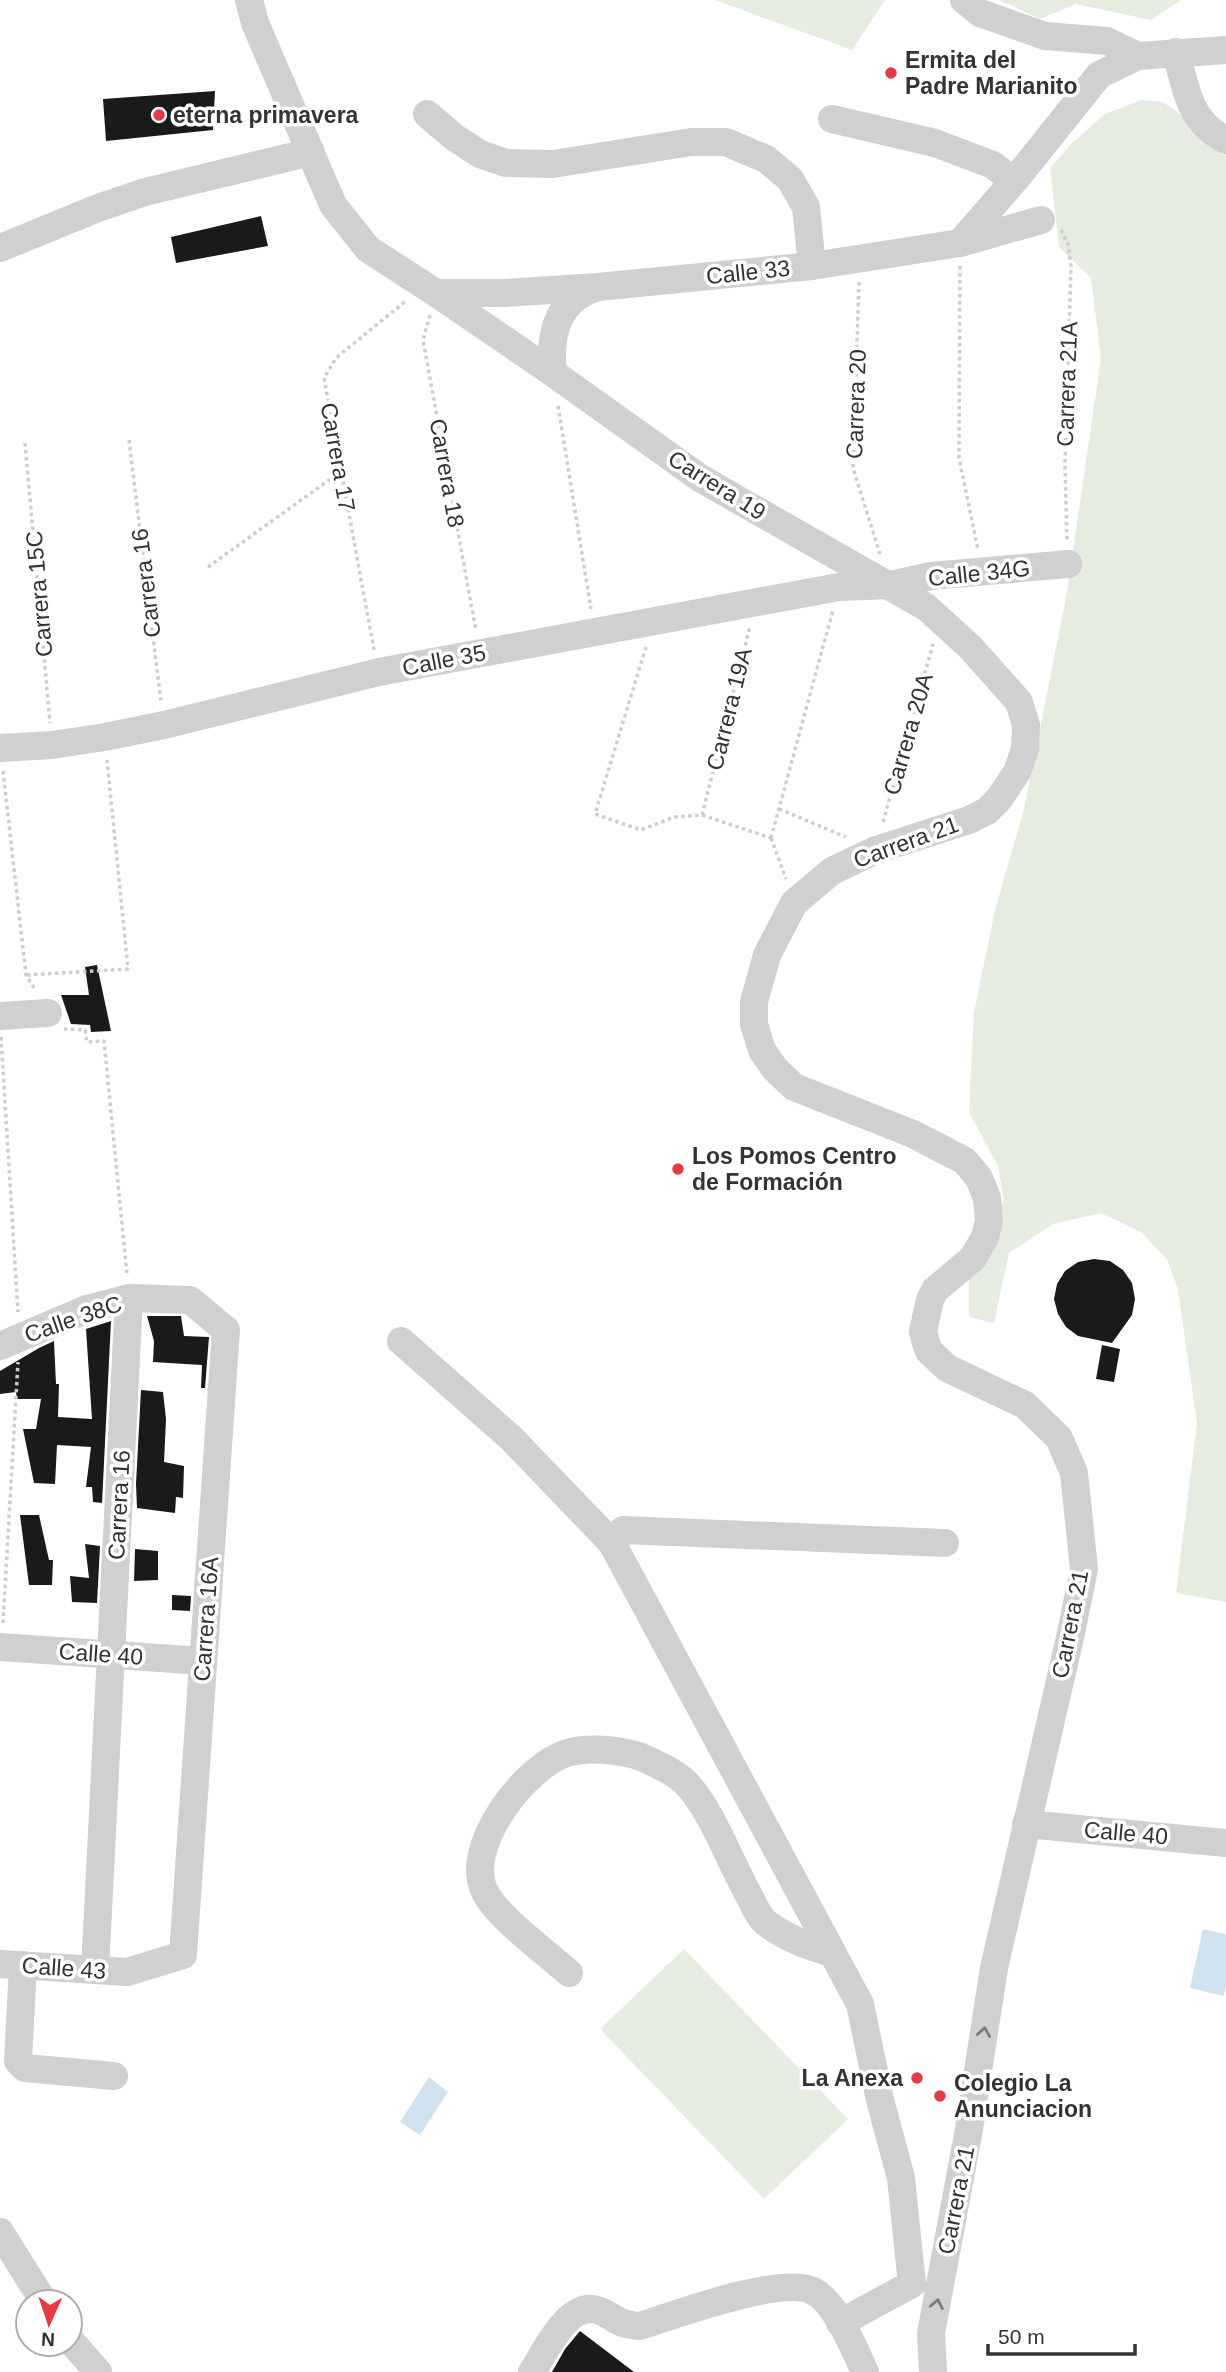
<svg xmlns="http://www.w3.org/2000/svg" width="1226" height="2372" viewBox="0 0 1226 2372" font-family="Helvetica,sans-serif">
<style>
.green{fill:#e6ecdf}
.water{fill:#cfe2ee}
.building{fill:#1a1a1a}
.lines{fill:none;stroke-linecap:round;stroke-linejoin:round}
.path{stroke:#cdcdcd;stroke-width:3.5;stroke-dasharray:3.5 3.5;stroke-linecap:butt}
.minor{stroke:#d0d0d0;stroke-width:28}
.oneway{stroke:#7a7a7a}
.poi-dot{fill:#e63946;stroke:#fff;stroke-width:2.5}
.labels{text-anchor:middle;stroke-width:7;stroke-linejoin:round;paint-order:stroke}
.poi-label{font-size:23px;font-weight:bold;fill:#333;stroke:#fff;text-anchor:start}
.street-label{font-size:23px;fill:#333;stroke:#fff}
</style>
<rect width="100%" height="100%" fill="#fff"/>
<g class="green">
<path d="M715,0H885L852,50Z"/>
<path d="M999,0H1181L1151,20L1076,4L1040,19Z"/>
<path d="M1141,100L1163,102L1226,146V1602L1176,1593L1197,1423L1178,1290L1167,1259L1141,1232L1101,1213L1053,1224L1009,1253L994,1323L969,1317V1274L1004,1200L998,1166L969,1112L974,1013L995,910L1024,809L1066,598L1101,359L1091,278L1059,247L1050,168L1072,143L1105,114Z"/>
<path d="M684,1949L848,2119L764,2199L600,2029Z"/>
</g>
<g class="water">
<path d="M1203,1929L1226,1934V1985L1224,1996L1190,1988Z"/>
<path d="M429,2077L448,2092L420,2135L400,2122Z"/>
</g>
<g class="building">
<path d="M215,91L213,130L106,141L103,99Z"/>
<path d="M261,216L268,246L176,263L171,237Z"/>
<path d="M97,965L111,1031L91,1032L90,1025L71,1024L61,995H89L85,967Z"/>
<path d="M1094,1259L1110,1261L1123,1270L1132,1283L1135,1299L1132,1315L1112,1343L1078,1336L1066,1327L1058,1314L1054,1299L1057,1284L1065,1271L1078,1262Z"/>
<path d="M147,1316H181L184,1336L209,1337L205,1388H201L202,1365L153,1362L154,1341Z"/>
<path d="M111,1321L102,1503L93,1502L92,1487H86L91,1447L57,1445L55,1484L34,1483L23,1429H36L41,1399H17L16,1392L0,1394V1371L39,1348L54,1341L56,1384H59L58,1417L92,1419L86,1329Z"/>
<path d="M1102,1345L1120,1349L1114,1382L1096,1379Z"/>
<path d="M141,1390L163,1392L166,1419L164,1462L184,1466L183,1498L176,1497L175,1513L137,1508L136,1484Z"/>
<path d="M20,1515H39L49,1560H53L52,1585H29Z"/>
<path d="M85,1544L100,1546L97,1603L72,1602L70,1576L89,1578Z"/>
<path d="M135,1549L158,1551V1580L134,1581Z"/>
<path d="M172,1595L191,1596L190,1611L172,1610Z"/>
<path d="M580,2331L634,2372H552L565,2349Z"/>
</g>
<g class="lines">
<g class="path">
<path d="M1061,230L1068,244L1071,266L1065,464L1067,542"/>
<path d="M960,266L959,458L978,550"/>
<path d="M859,282L853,468L880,554"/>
<path d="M430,315L423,340L476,631"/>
<path d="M558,406L591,609"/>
<path d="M129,440L161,702"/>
<path d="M25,443L50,723"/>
<path d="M208,567L340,472"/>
<path d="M646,647L595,814L641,830L674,817L702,815L771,838"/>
<path d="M374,650L324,378L336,358L407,300"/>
<path d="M3,771L26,975L36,991"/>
<path d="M779,809L846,837"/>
<path d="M702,815L750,627"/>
<path d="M883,822L933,644"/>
<path d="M771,838L833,610"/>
<path d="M771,838L786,879"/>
<path d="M27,975L128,969L107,760"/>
<path d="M64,1029L85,1030L87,1042L104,1041L127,1275"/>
<path d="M1,1037L18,1312"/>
<path d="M3,1623L18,1362"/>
</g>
<g class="minor">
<path d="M249,0L255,23L333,205L368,249L436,293L553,373L700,478L926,607L970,647L1004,685L1019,702L1026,725L1025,749L1017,772L999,799L987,811L969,820L876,850L832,871L794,903L767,955L754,1002V1024L762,1050L775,1069L794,1087L913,1134L965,1161L979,1178L987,1198L989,1221L985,1237L973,1258L935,1290L930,1300L923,1331L926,1343L929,1351L947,1368L1025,1405L1059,1438L1074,1473L1084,1569L1071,1633L994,1968L969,2129L931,2333L933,2372"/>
<path d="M964,0L980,13L1045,36L1107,41L1138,56"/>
<path d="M1176,52C1186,89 1189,122 1226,140"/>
<path d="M427,114L454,137L480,154L506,163L553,164L691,142H726L766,159L790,179L806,207L812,266"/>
<path d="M832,119L935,143L993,165L1013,181"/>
<path d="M960,243L1041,220"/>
<path d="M0,248L98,208L145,192L311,152"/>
<path d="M436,293H505L598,287L812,266L960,243L1019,175L1099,75L1138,56L1226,50"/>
<path d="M553,373C549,337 556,300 595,288"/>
<path d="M0,748L52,745L105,737L164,725L379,672L839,587L890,585L931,576L1068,564"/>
<path d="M0,1016L48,1013"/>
<path d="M401,1341L511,1438L612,1543"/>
<path d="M0,1346L87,1309L129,1298L190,1300L226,1330L183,1955L127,1972L0,1964"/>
<path d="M0,1647L203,1661"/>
<path d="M1026,1824L1226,1843"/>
<path d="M23,1965L18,2061L25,2068L114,2076"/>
<path d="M95,1970L129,1298"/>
<path d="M569,1973C547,1953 497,1917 485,1892C462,1848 525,1766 567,1753C590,1746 629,1750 650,1761C661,1766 678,1775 686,1783C711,1809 729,1859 746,1890C752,1900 757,1915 765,1922C785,1938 808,1946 832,1953"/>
<path d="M0,2232L44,2302"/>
<path d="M840,2323L912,2284L901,2178L880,2100L860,2004L612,1543L623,1530L945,1543"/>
<path d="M70,2340L98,2372"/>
<path d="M532,2372C546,2351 569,2298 600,2311C617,2318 618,2325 640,2326C674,2315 782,2275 813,2291C836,2302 854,2349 865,2372"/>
</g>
</g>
<defs><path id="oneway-chevron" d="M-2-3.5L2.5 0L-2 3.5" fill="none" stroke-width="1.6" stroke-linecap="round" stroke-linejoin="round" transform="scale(1.75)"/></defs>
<g class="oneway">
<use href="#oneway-chevron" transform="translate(984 2032) rotate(-81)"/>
<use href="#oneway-chevron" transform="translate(937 2304) rotate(-79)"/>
</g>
<g class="poi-dot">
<circle cx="891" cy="73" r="7"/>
<circle cx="159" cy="115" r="7"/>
<circle cx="678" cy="1169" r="7"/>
<circle cx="917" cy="2078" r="7"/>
<circle cx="940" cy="2096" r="7"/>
</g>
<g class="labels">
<g class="poi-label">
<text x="905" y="68">Ermita del<tspan x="905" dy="26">Padre Marianito</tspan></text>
<text x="173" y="123">eterna primavera</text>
<text x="692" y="1164">Los Pomos Centro<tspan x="692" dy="26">de Formación</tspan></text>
<text x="903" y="2086" text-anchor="end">La Anexa</text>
<text x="954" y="2091">Colegio La<tspan x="954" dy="26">Anunciacion</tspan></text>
</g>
<g class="street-label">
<text transform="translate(748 272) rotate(-6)" y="8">Calle 33</text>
<text transform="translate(1067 384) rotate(-88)" y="8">Carrera 21A</text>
<text transform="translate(856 404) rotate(-88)" y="8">Carrera 20</text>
<text transform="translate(338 457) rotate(80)" y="8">Carrera 17</text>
<text transform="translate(447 473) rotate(80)" y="8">Carrera 18</text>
<text transform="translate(717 485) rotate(32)" y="8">Carrera 19</text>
<text transform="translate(979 573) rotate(-6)" y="8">Calle 34G</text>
<text transform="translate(146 583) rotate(-97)" y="8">Carrera 16</text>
<text transform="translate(39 594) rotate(-95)" y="8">Carrera 15C</text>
<text transform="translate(444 660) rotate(-11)" y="8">Calle 35</text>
<text transform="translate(729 709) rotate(-76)" y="8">Carrera 19A</text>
<text transform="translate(908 734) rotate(-74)" y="8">Carrera 20A</text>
<text transform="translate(906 842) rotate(-20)" y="8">Carrera 21</text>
<text transform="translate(73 1319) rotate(-19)" y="8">Calle 38C</text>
<text transform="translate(119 1505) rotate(-87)" y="8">Carrera 16</text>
<text transform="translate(206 1619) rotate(-86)" y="8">Carrera 16A</text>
<text transform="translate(1070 1624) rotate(-79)" y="8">Carrera 21</text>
<text transform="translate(101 1654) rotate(4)" y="8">Calle 40</text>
<text transform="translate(1126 1833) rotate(5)" y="8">Calle 40</text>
<text transform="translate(64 1968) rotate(4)" y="8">Calle 43</text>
<text transform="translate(956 2200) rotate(-79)" y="8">Carrera 21</text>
</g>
</g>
<g transform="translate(49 2323) rotate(183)"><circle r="33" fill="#ffffff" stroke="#adadad" stroke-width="2"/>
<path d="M0-5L12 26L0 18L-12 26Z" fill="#e63946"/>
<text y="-10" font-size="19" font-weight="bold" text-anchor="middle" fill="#333333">N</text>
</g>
<path d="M988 2344v10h147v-10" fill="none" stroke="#333333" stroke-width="3.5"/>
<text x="998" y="2344" font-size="21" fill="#333333" stroke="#ffffff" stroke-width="5" paint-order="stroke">50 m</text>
</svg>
